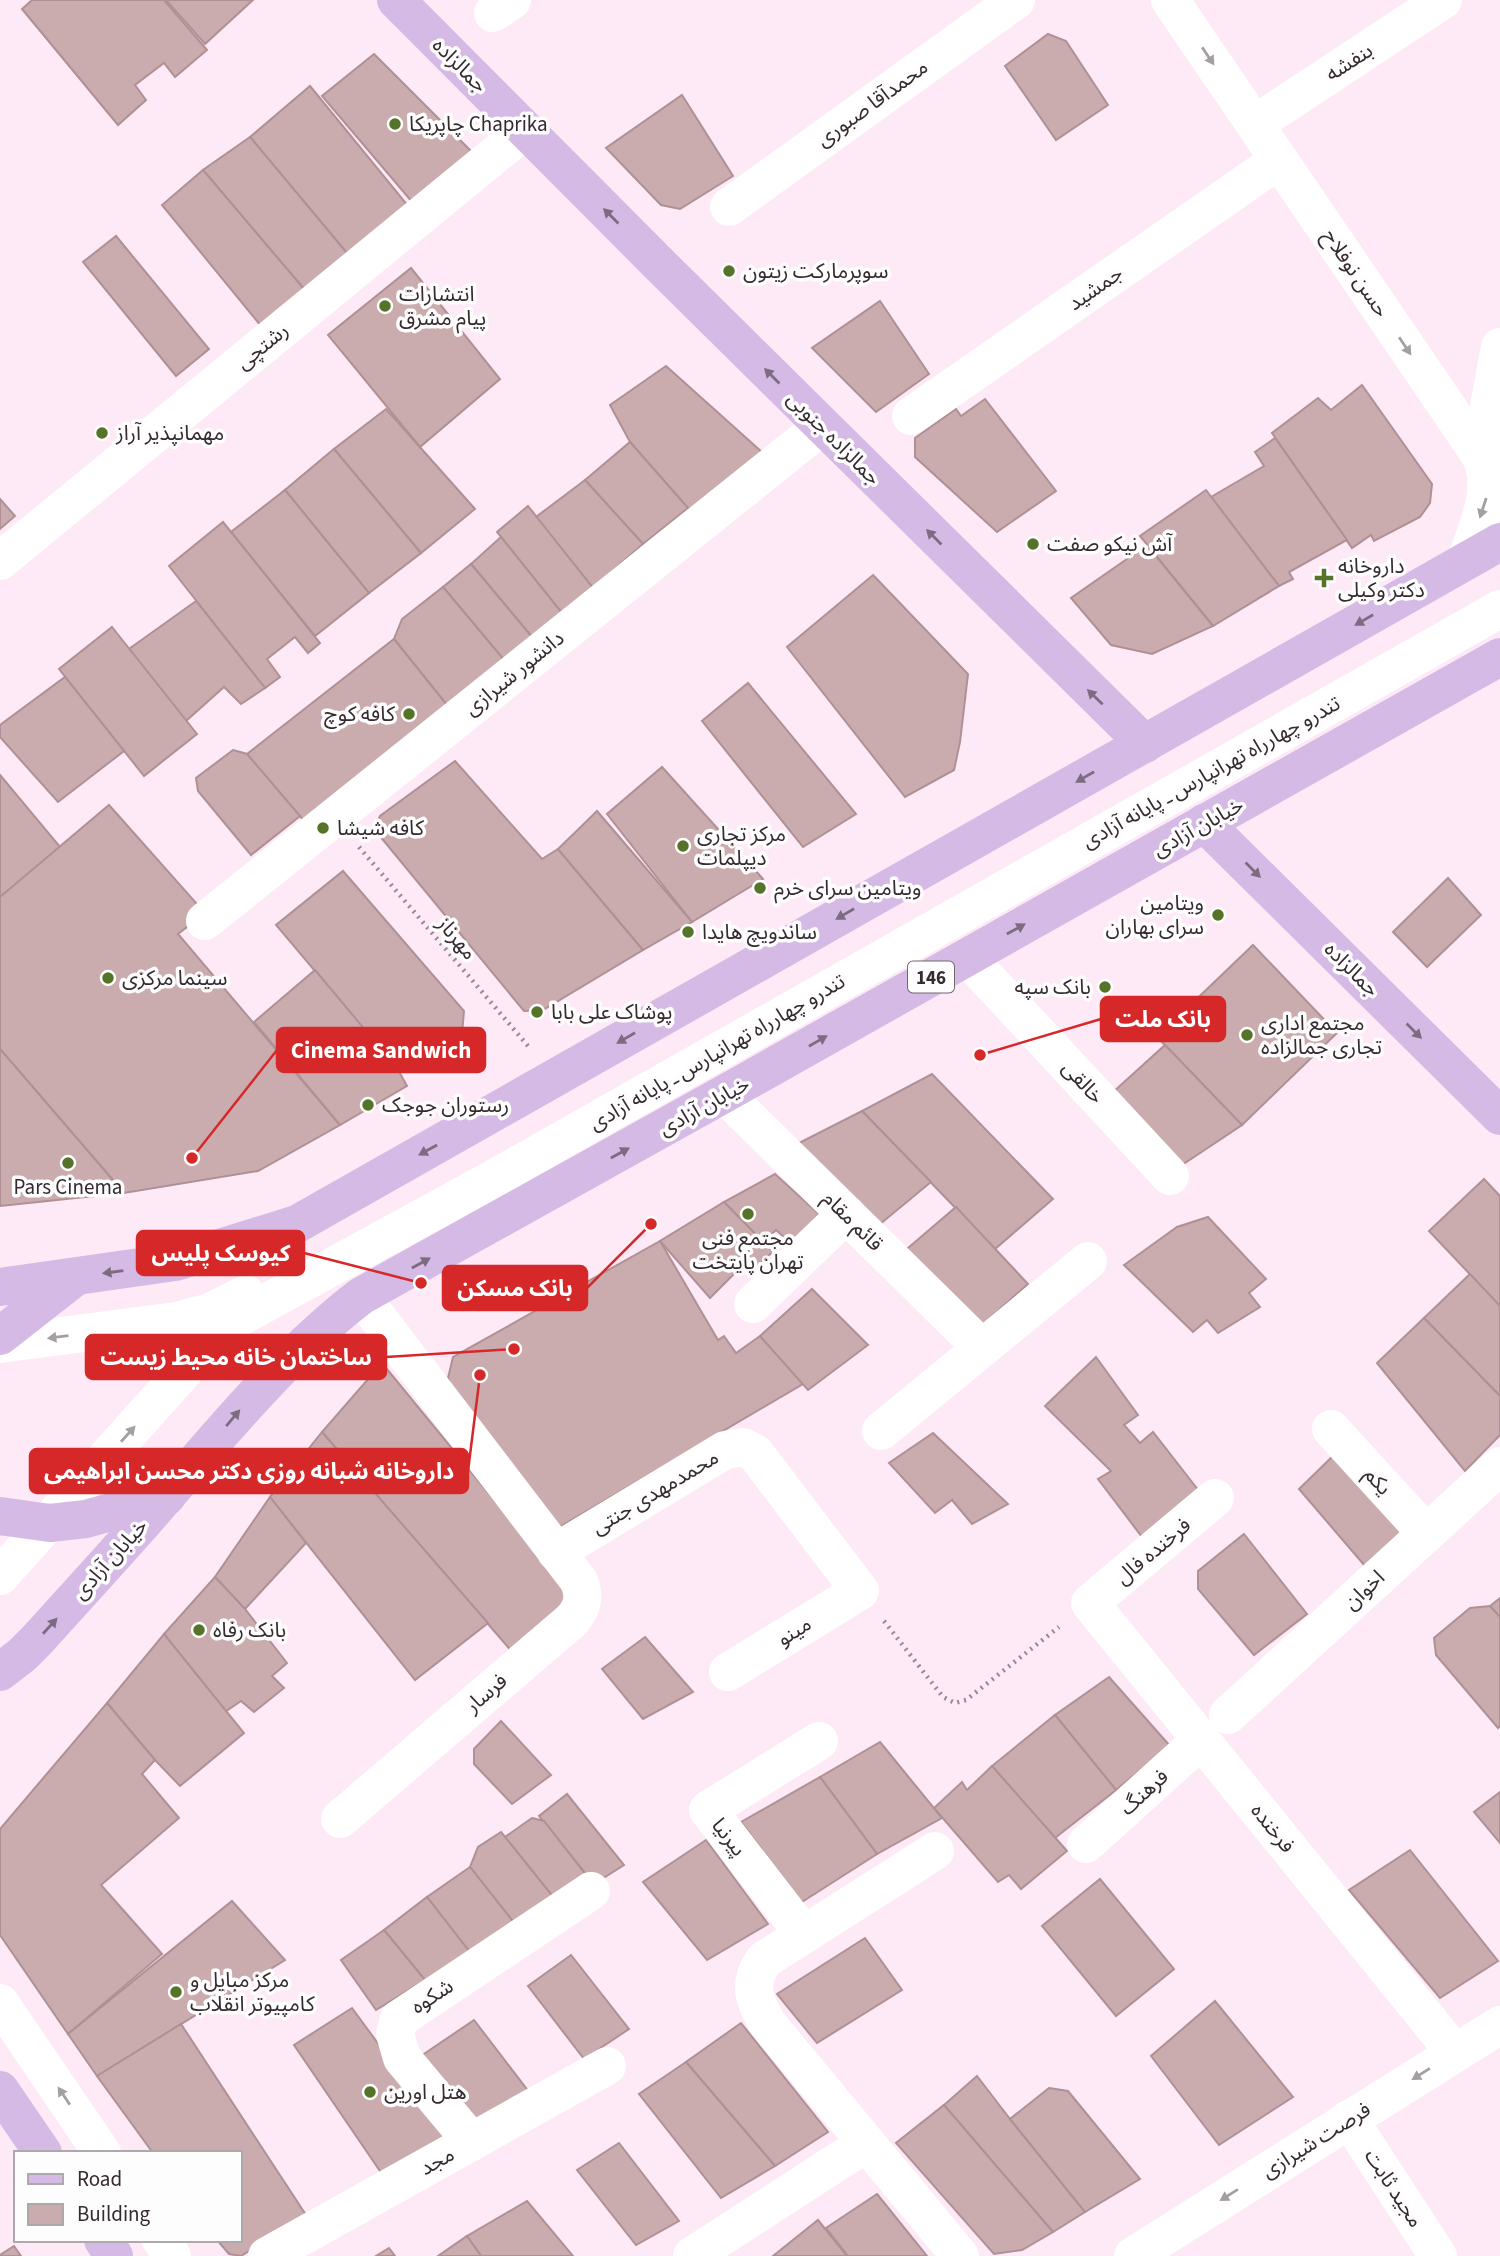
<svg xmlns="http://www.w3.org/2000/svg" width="1500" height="2256" viewBox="0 0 1500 2256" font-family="'Source Sans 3','Noto Sans Arabic',sans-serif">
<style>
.building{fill:#caacaf;stroke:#af9195;stroke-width:2}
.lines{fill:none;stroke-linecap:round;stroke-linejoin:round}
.path{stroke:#998993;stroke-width:4.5;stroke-dasharray:2 5;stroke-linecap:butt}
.minor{stroke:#fff;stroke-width:38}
.major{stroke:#d4bae5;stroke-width:38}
.oneway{fill:#a49fa2}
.oneway2{fill:#7c6b81}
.poi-dot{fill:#55742a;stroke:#fdfdfd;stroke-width:2.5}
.labels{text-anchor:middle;stroke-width:7;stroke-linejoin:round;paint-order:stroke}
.shield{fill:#fdfdfd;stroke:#70696e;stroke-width:2}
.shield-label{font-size:19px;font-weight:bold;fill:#342a30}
.street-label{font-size:21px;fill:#342a30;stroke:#fdfdfd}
.poi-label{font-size:21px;fill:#342a30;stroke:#fdfdfd;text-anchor:start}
.leader{fill:none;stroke:#d62828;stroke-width:2.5}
.callout-dot{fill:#d62828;stroke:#fdfdfd;stroke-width:2.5}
.callout{fill:#d62828;stroke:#d62828;stroke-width:2.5}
.callout-label{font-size:23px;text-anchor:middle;font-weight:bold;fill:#fff}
</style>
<rect width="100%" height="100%" fill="#fee9f6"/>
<g class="building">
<path d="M32,0H164L207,50L175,77L164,63L135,85L146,100L118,125L22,9Z"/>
<path d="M166,0H253L205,44Z"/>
<path d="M1048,34L1066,41L1108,105L1056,140L1005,66Z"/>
<path d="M374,54L472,152L413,203L322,96Z"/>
<path d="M310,86L409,207L347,253L250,137Z"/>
<path d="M682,95L733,176L680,209L661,205L606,148Z"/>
<path d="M250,137L347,253L304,289L203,170Z"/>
<path d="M203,170L304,289L261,326L162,205Z"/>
<path d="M116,236L209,349L176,376L83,262Z"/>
<path d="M411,268L500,379L420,447L328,335Z"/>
<path d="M880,301L929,374L876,412L812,348Z"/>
<path d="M666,366L763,453L696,517L630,442L610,405Z"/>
<path d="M1362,385L1432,484L1430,503L1420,517L1374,541L1371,535L1352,548L1272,433L1318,398L1331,410Z"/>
<path d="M985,399L1056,491L997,532L915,457V438L956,409L961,416Z"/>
<path d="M386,409L475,509L421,553L334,449Z"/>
<path d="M1275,438L1347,540L1289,572L1293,579L1279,586L1211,497L1264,466L1255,452Z"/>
<path d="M630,442L688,508L643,544L585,480Z"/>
<path d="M334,449L421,553L369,593L285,490Z"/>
<path d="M585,480L643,544L593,588L536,517Z"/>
<path d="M285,490L369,593L315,636L231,532Z"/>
<path d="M1206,490L1279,586L1213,626L1140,536Z"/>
<path d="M0,499L15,516L0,529Z"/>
<path d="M528,506L593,588L562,613L497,532Z"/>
<path d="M223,522L320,643L308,653L295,637L267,659L280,677L265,688L169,566Z"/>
<path d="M501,537L562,613L532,637L471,564Z"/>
<path d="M1147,545L1213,626L1152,654L1111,645L1071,598Z"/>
<path d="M471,564L532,637L505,661L443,587Z"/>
<path d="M873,575L968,674L960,742L954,770L905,797L787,647Z"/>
<path d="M443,587L505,661L447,705L394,639L402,619Z"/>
<path d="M196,601L265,688L241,704L224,687L186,721L129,649Z"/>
<path d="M112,627L197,734L144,776L59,669Z"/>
<path d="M394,639L447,705L304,821L247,754Z"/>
<path d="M65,677L124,751L58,802L0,737V725Z"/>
<path d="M748,683L856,814L803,847L702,721Z"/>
<path d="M233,750L247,754L300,816L251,855L198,791L196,778Z"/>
<path d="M455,761L542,859L558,849L643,950L543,1010L524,1011L374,829L380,816Z"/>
<path d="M662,767L763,879L692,922L607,814Z"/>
<path d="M0,775L61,848L0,897Z"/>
<path d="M109,805L205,913L178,934L340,1125L258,1171L124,1193L0,1049V897Z"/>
<path d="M597,811L692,922L643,950L558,849Z"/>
<path d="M343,871L464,1011L462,1034L397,1068L276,925Z"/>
<path d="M1448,878L1481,915L1427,967L1393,932Z"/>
<path d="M1253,945L1337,1033L1242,1125L1157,1037Z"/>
<path d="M315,970L397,1068L407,1086L340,1125L254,1022Z"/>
<path d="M1165,1045L1242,1125L1182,1165L1112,1093Z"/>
<path d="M0,1049L124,1193L0,1206Z"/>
<path d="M932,1074L1053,1199L995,1249L862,1111Z"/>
<path d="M862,1111L931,1182L873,1230L791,1147Z"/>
<path d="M775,1174L819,1214L793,1245L776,1230L763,1242L724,1202Z"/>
<path d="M1484,1179L1500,1196V1306L1429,1231Z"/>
<path d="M724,1202L773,1252L753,1268L746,1262L710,1298L660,1241Z"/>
<path d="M956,1207L1028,1284L982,1325L901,1254Z"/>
<path d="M1208,1217L1266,1279L1249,1293L1260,1307L1218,1333L1207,1320L1193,1332L1124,1265L1177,1227Z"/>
<path d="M660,1241L718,1340L724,1336L736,1353L760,1336L803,1384L558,1528L455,1396L448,1378L453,1357Z"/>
<path d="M1470,1274L1500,1306V1396L1424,1318Z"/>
<path d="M812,1289L868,1345L808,1390L760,1336Z"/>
<path d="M1424,1318L1500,1396V1435L1465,1471L1377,1363Z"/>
<path d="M1096,1357L1138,1415L1124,1425L1140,1443L1153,1432L1199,1491L1142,1537L1098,1479L1111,1471L1045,1406Z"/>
<path d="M382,1363L576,1600L514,1654L322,1432Z"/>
<path d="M322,1432L488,1623L415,1680L270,1497Z"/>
<path d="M933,1433L1008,1504L972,1524L952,1500L935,1513L889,1463Z"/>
<path d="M1337,1452L1404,1531L1365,1566L1299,1489Z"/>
<path d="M270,1497L306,1543L245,1609L215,1577Z"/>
<path d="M1244,1534L1307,1614L1254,1655L1198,1589V1571Z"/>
<path d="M215,1577L245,1609L287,1663L272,1676L284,1688L254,1712L241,1701L225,1712L164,1634Z"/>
<path d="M1500,1598V1617L1490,1606Z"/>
<path d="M1490,1606L1500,1617V1726L1498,1728L1436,1655L1434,1638L1470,1608Z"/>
<path d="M164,1634L244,1733L180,1786L155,1760L107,1703Z"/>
<path d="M645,1637L693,1692L643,1719L602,1669Z"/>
<path d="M1109,1677L1170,1746L1116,1790L1055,1715Z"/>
<path d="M107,1703L155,1760L142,1774L179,1818L101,1885L162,1954L68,2034L0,1935V1829Z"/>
<path d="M1055,1715L1116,1790L1055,1838L992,1766Z"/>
<path d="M501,1721L551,1775L512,1804L474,1764V1749Z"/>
<path d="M880,1742L942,1818L877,1854L820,1777Z"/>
<path d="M992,1766L1067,1851L1021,1889L1009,1875L998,1882L934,1808L962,1782L967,1790Z"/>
<path d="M820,1777L877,1854L802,1902L741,1822Z"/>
<path d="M1500,1792V1843L1474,1812Z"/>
<path d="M567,1794L624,1865L594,1884L539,1816Z"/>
<path d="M532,1818L544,1821L586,1875L554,1898L505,1837Z"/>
<path d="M501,1832L554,1898L515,1924L470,1867L478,1847Z"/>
<path d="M706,1840L768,1924L707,1960L643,1882Z"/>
<path d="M1410,1850L1498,1961L1440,1998L1349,1890Z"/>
<path d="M470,1867L515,1924L469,1951L427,1897Z"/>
<path d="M1100,1879L1174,1969L1116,2016L1042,1926Z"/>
<path d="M427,1897L469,1951L425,1980L384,1930Z"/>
<path d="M232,1901L285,1960L97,2076L68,2034Z"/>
<path d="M384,1930L425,1980L376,2010L341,1960Z"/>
<path d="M865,1938L902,1990L817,2043L777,1994Z"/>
<path d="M571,1955L629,2029L584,2059L528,1986Z"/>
<path d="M1215,2001L1293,2097L1219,2145L1151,2056Z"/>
<path d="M352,2008L448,2139L384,2177L294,2045Z"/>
<path d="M474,2020L529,2092L473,2126L421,2056Z"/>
<path d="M741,2023L828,2132L775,2166L686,2062Z"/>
<path d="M181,2024L306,2215L241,2256L229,2254L217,2240H240V2153H153L97,2076Z"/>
<path d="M686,2062L775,2166L721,2198L639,2094Z"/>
<path d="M977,2076L1010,2119L1085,2212L1053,2232L944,2105Z"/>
<path d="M1049,2088L1068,2091L1140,2179L1085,2212L1010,2119Z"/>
<path d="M944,2105L1053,2232L1022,2250L994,2254L896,2143Z"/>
<path d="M619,2143L679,2221L636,2245L577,2170Z"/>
<path d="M877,2194L927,2256H848L826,2228Z"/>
<path d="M527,2201L573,2256H481L467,2236Z"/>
<path d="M818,2220L847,2256H773Z"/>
<path d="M467,2236L481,2256H438Z"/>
<path d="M14,2246L21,2256H0V2255Z"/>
<path d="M389,2248L395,2256H376Z"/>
</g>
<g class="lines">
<g class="path">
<path d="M359,847L528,1046"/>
<path d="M884,1621L943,1697L955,1703L966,1700L1059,1627"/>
</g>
<g class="minor">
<path d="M1170,0L1480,455C1497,490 1477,526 1466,561"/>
<path d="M493,13L512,0"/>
<path d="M1255,124L1443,0"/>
<path d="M729,207L1016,0"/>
<path d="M911,416L1279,160"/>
<path d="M1480,455L1500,347"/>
<path d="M0,561L524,131"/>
<path d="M205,921L822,426"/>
<path d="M967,957L1170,1176"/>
<path d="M724,1094L982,1348"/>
<path d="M753,1304L846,1214"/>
<path d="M0,1344L176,1321L210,1312L246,1294"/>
<path d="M1331,1429L1426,1533"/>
<path d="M881,1431L1088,1261"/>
<path d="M1215,1498L1090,1603L1455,2053"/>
<path d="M556,1552L725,1450L743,1447L755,1453L860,1591L728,1672"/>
<path d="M0,1576L210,1342L231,1322L493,1179L1500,609"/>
<path d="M1228,1715L1500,1466"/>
<path d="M340,1819L572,1620C583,1607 585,1597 579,1581L361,1296"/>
<path d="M1086,1844L1201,1740"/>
<path d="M935,1851L764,1960C747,1984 754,1999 767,2023L960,2256"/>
<path d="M803,1933L708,1810L819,1741"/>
<path d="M0,2003L102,2153"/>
<path d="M1349,2119L1438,2256"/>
<path d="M472,2142L402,2058L395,2034L399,2019L591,1891"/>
<path d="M161,2240L172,2256"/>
<path d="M267,2256L607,2066"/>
<path d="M692,2256L865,2144"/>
<path d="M1133,2256L1500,2025"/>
</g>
<g class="major">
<path d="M396,0L658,263L1145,744"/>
<path d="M1204,823L1500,1116"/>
<path d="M0,1287L175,1262L297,1224L1500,542"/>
<path d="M0,1336L74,1278"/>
<path d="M0,1516L50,1523L86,1519L167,1496"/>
<path d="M0,1672L22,1655L38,1639C81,1591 125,1544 167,1495C228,1425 287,1353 361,1296L724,1094L1500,657"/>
<path d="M0,2090L43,2153"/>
<path d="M103,2240L114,2256"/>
</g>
</g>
<defs><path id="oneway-solid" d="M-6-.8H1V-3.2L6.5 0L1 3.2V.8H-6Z" transform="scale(1.75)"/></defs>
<g class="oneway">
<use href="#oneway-solid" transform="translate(1208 56) rotate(56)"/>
<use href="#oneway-solid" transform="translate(1405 346) rotate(56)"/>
<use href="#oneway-solid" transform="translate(1483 508) rotate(108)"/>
<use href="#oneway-solid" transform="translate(58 1337) rotate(173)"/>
<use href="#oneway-solid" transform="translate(128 1434) rotate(-48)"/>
<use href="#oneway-solid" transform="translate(1421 2074) rotate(148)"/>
<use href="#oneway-solid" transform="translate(64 2096) rotate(-124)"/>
<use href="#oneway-solid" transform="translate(1229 2195) rotate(148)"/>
</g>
<g class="oneway2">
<use href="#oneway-solid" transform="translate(611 216) rotate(-135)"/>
<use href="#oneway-solid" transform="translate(772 376) rotate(-135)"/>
<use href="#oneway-solid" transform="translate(934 537) rotate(-135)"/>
<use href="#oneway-solid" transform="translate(1364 620) rotate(150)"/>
<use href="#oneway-solid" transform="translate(1095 697) rotate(-136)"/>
<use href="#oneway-solid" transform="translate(1085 777) rotate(150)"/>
<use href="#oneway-solid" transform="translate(1253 870) rotate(45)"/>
<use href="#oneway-solid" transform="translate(845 914) rotate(150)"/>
<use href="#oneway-solid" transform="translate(1016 929) rotate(-29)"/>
<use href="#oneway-solid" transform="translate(1414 1031) rotate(45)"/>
<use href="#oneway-solid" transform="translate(626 1038) rotate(150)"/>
<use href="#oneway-solid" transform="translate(818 1041) rotate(-30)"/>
<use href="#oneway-solid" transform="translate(428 1150) rotate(151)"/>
<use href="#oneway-solid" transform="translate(620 1153) rotate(-29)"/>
<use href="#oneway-solid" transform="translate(421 1263) rotate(-29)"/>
<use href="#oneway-solid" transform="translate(113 1272) rotate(172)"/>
<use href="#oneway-solid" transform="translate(233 1418) rotate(-50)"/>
<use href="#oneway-solid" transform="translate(50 1626) rotate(-48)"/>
</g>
<g class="poi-dot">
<circle cx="395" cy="124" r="7"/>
<circle cx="729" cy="271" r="7"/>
<circle cx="385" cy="306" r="7"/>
<circle cx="102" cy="433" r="7"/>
<circle cx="1033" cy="544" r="7"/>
<path d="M1320.5 567.5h7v7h7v7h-7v7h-7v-7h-7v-7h7z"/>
<circle cx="409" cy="714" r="7"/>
<circle cx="323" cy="828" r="7"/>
<circle cx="683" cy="846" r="7"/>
<circle cx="760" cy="888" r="7"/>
<circle cx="1218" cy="915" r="7"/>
<circle cx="688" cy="932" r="7"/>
<circle cx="108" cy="978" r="7"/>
<circle cx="1105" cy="987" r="7"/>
<circle cx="537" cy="1012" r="7"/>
<circle cx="1247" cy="1035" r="7"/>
<circle cx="368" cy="1105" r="7"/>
<circle cx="68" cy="1163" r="7"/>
<circle cx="748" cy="1214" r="7"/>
<circle cx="199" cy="1630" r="7"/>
<circle cx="176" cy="1992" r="7"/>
<circle cx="370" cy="2092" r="7"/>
</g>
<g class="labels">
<rect class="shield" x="908" y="961.5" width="46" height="31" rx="5"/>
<g class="shield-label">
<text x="931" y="984">146</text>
</g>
<g class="street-label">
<text transform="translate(1349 62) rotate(-33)" y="7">بنفشه</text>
<text transform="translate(460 65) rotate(45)" y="7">جمالزاده</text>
<text transform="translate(872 103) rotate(-36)" y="7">محمدآقا صبوری</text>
<text transform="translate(1356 273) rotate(56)" y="7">حسن نوفلاح</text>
<text transform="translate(1095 288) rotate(-35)" y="7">جمشید</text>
<text transform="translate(262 346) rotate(-39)" y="7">رشتچی</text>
<text transform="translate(834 438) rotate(45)" y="7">جمالزاده جنوبی</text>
<text transform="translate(514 673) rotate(-39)" y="7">دانشور شیرازی</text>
<text transform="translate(1211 772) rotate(-29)" y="7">تندرو چهارراه تهرانپارس ـ پایانه آزادی</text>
<text transform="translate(1198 827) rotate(-29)" y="7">خیابان آزادی</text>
<text transform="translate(457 938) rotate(50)" y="7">مهرناز</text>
<text transform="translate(1352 969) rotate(45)" y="7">جمالزاده</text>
<text transform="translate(717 1052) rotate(-30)" y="7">تندرو چهارراه تهرانپارس ـ پایانه آزادی</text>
<text transform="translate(1083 1082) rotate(47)" y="7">خالقی</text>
<text transform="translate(704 1106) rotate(-29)" y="7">خیابان آزادی</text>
<text transform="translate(853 1221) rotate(45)" y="7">قائم مقام</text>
<text transform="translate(1378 1481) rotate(48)" y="7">یکم</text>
<text transform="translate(655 1492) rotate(-31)" y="7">محمدمهدی جنتی</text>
<text transform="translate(1153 1551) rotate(-40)" y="7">فرخنده فال</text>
<text transform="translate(110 1559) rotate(-48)" y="7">خیابان آزادی</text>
<text transform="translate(1364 1590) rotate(-43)" y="7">اخوان</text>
<text transform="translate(794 1631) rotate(-32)" y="7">مینو</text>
<text transform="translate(486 1693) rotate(-41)" y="7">فرسار</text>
<text transform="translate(1144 1792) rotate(-42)" y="7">فرهنگ</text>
<text transform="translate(1273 1828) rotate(51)" y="7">فرخنده</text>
<text transform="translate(729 1837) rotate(52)" y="7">پیرنیا</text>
<text transform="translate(432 1996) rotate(-33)" y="7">شکوه</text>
<text transform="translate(1316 2140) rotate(-32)" y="7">فرصت شیرازی</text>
<text transform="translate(437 2161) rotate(-29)" y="7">مجد</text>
<text transform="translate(1394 2188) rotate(57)" y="7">مجید ثابت</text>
</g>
<g class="poi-label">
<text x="409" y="131">چاپریکا Chaprika</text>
<text x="743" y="278">سوپرمارکت زیتون</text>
<text x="399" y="301">انتشارات<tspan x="399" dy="24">پیام مشرق</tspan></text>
<text x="116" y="440">مهمانپذیر آراز</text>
<text x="1047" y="551">آش نیکو صفت</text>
<text x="1338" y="573">داروخانه<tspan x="1338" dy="24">دکتر وکیلی</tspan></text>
<text x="395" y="721" text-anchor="end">کافه کوچ</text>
<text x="337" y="835">کافه شیشا</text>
<text x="697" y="841">مرکز تجاری<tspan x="697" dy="24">دیپلمات</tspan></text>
<text x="774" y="895">ویتامین سرای خرم</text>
<text x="1204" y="910" text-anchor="end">ویتامین<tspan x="1204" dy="24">سرای بهاران</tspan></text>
<text x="702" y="939">ساندویچ هایدا</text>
<text x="122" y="985">سینما مرکزی</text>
<text x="1091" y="994" text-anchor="end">بانک سپه</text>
<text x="551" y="1019">پوشاک علی بابا</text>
<text x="1261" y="1030">مجتمع اداری<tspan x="1261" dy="24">تجاری جمالزاده</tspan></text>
<text x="382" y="1112">رستوران جوجک</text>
<text x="68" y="1194" text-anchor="middle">Pars Cinema</text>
<text x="748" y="1245" text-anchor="middle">مجتمع فنی<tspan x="748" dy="24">تهران پایتخت</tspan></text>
<text x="213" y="1637">بانک رفاه</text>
<text x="190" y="1987">مرکز مبایل و<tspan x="190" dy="24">کامپیوتر انقلاب</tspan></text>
<text x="384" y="2099">هتل اورین</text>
</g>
</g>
<path class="leader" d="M980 1055L1101 1019M192 1158L277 1050M421 1283L304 1253M651 1224L587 1288M514 1349L386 1357M480 1375L468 1471"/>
<g class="callout-dot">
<circle cx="980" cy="1055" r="7"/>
<circle cx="192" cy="1158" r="7"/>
<circle cx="421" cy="1283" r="7"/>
<circle cx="651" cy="1224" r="7"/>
<circle cx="514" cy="1349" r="7"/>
<circle cx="480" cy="1375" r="7"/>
</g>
<g class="callout">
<rect x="1101" y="997" width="124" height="44" rx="7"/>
<rect x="277" y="1028" width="208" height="44" rx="7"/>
<rect x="137" y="1231" width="167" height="44" rx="7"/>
<rect x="443" y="1266" width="144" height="44" rx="7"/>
<rect x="86" y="1335" width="300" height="44" rx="7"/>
<rect x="30" y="1449" width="438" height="44" rx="7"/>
</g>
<g class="callout-label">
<text x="1163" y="1027">بانک ملت</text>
<text x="381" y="1058">Cinema Sandwich</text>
<text x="221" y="1261">کیوسک پلیس</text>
<text x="515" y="1296">بانک مسکن</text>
<text x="236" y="1365">ساختمان خانه محیط زیست</text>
<text x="249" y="1479">داروخانه شبانه روزی دکتر محسن ابراهیمی</text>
</g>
<rect x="14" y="2151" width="228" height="91" fill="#fdfdfd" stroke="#ada9ab" stroke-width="2"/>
<rect x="28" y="2174" width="35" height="10" fill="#d4bae5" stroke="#ada9ab" stroke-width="2"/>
<text x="77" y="2186" font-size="21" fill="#342a30">Road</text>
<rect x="28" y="2204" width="35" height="21" fill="#caacaf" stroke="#ada9ab" stroke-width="2"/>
<text x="77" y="2221" font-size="21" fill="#342a30">Building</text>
</svg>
